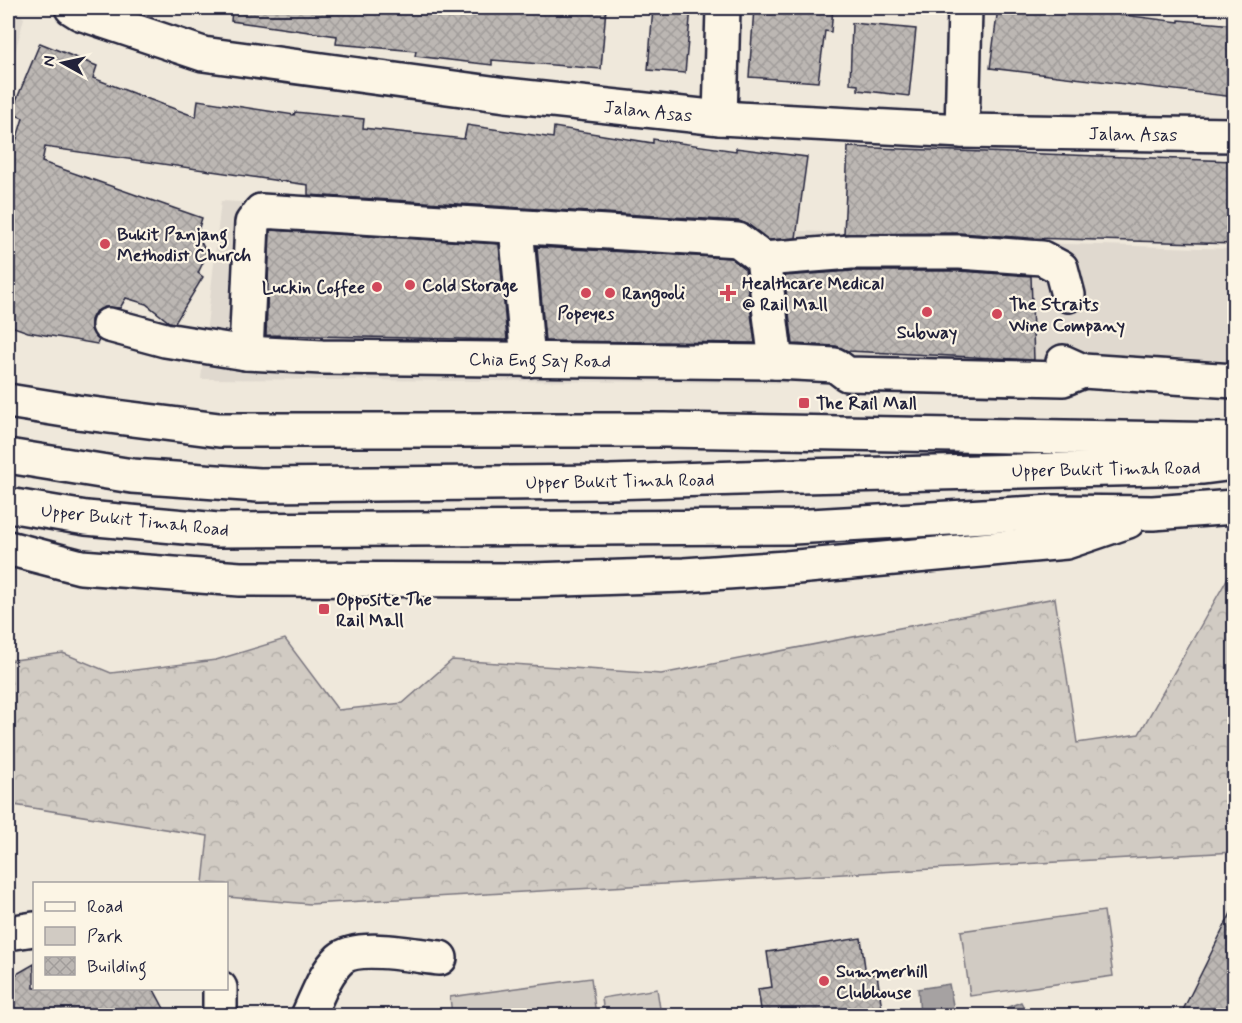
<svg xmlns="http://www.w3.org/2000/svg" width="1242" height="1023" viewBox="0 0 1242 1023" font-family="Mynerve,sans-serif">
<style>
.built{fill:#e0d9cf}
.green{fill:#d1cbc3;stroke:#7a767f;stroke-width:1.5}
.forest{fill:url(#forest-crowns);stroke:#7a767f;stroke-width:1.5}
.water{fill:#a6a2a2;stroke:#716f79;stroke-width:1.5}
.building{fill:url(#building-cross-hatch);stroke:#22223b;stroke-width:1.5}
.lines{fill:none;stroke-linecap:round;stroke-linejoin:round}
.minor-casing{stroke:#22223b;stroke-width:38}
.highway-casing{stroke:#22223b;stroke-width:38}
.minor{stroke:#fcf5e5;stroke-width:33}
.highway{stroke:#fcf5e5;stroke-width:33}
.highway-bridge-casing{stroke:#22223b;stroke-width:38;stroke-linecap:butt}
.highway-bridge{stroke:#fcf5e5;stroke-width:33}
.poi-dot{fill:#d1495b;stroke:#fcf5e5;stroke-width:2}
.labels{text-anchor:middle;stroke-width:4.5;stroke-linejoin:round;paint-order:stroke}
.street-label{font-size:18px;fill:#22223b;stroke:#fcf5e5}
.poi-label{font-size:18px;font-weight:bold;fill:#22223b;stroke:#fcf5e5;text-anchor:start}
</style>
<defs>
<pattern id="forest-crowns" width="20" height="18" patternUnits="userSpaceOnUse" patternTransform="scale(1.5)"><rect width="20" height="18" fill="#d1cbc3"/><path d="M2 6a3 3 0 1 1 6 0M12 15a3 3 0 1 1 6 0" fill="none" stroke="#b3aea8"/></pattern>
<pattern id="building-cross-hatch" width="8" height="8" patternUnits="userSpaceOnUse" patternTransform="scale(1.5)"><rect width="8" height="8" fill="#bcb7b3"/><path d="M0 0l8 8M0 8l8-8" fill="none" stroke="#a19d9b"/></pattern>
</defs>
<rect width="100%" height="100%" fill="#efe8db"/>
<filter id="ink" filterUnits="userSpaceOnUse"><feTurbulence type="fractalNoise" baseFrequency=".0167" numOctaves="2"/><feDisplacementMap in="SourceGraphic" scale="12" xChannelSelector="R" yChannelSelector="G"/><feConvolveMatrix kernelMatrix="1 2 1 2 8 2 1 2 1" color-interpolation-filters="sRGB"/></filter>
<g filter="url(#ink)">
<g class="built">
<path d="M8,8H14L24,18L8,80Z"/>
<path d="M221,201L1033,243L1234,249V386L201,379Z"/>
</g>
<g class="green">
<path d="M1104,911L1113,976L970,996L961,931Z"/>
<path d="M591,978L596,1015H452L450,997Z"/>
<path d="M657,989L661,1015H604L602,998Z"/>
</g>
<path class="forest" d="M1234,567V852L310,904L227,897L226,884L203,883L208,836L8,804V661L63,653L111,673L216,660L285,639L338,710L403,703L452,660L661,674L1055,598L1077,743L1139,734Z"/>
<g class="water">
<path d="M949,984L953,1005L949,1015H920L918,989Z"/>
<path d="M1021,1002L1028,1015H988Z"/>
</g>
<g class="building">
<path d="M232,8H606L601,69L492,60V65L415,56L416,51L336,44L337,36L231,21Z"/>
<path d="M653,8H691L685,73L648,70Z"/>
<path d="M754,8H833L831,32L825,31L818,82L749,77Z"/>
<path d="M998,8H1068L1179,22V20L1234,25V97L990,68Z"/>
<path d="M852,23L916,29L909,96L858,90V85L850,84Z"/>
<path d="M40,43L97,66L93,78L196,117L198,100L294,115L295,112L364,119L363,128L464,139L467,125L553,138L554,127L653,143V139L736,151V148L807,157L796,238L769,240L749,225L739,221L308,195V185L45,147L42,162L202,218L197,234L207,254L198,273L203,277L175,323L169,322L146,304L126,298L120,308L105,307L95,312L91,320V329L99,340L97,344L28,332L8,325V157L11,158L23,118L11,113Z"/>
<path d="M848,147L1234,161V244L1029,238L960,233L844,234Z"/>
<path d="M270,230L499,244L507,340L266,335Z"/>
<path d="M537,247L731,258L745,269L755,343L545,341Z"/>
<path d="M852,271H959L1031,276L1034,360L848,351L836,346L793,344L784,276Z"/>
<path d="M1234,907V1016H1180Z"/>
<path d="M861,938L866,975L877,974L883,1016H762L758,989L772,987L767,952Z"/>
<path d="M34,964V988H153L168,1016H8V979Z"/>
</g>
<g class="lines">
<defs>
<g id="minor">
<path d="M72,8L80,13L203,54L506,95L720,118L962,131L1234,135"/>
<path d="M720,118L723,8"/>
<path d="M962,131L965,8"/>
<path d="M516,227L528,360"/>
<path d="M763,259L851,252H960L1042,258L1061,268L1068,295"/>
<path d="M109,325L165,340L246,353L322,357L776,362L835,365L847,374L1063,379L1083,371"/>
<path d="M246,353L252,223L261,211L738,240L763,259L776,362"/>
<path d="M1063,362L1083,371L1234,381"/>
<path d="M8,933L34,929"/>
<path d="M220,988V1016"/>
<path d="M308,1016C317,997 325,973 340,959C358,943 416,956 440,958"/>
</g>
<g id="highway">
<path d="M8,401L77,412L219,430H665L1234,440"/>
<path d="M800,476L1203,467L1234,463"/>
<path d="M8,505L86,518L218,530L793,527L1053,512L1153,513L1234,507"/>
<path d="M8,548L81,567L240,579L533,580L684,575L786,568L1066,542L1128,521"/>
</g>
</defs>
<use href="#minor" class="minor-casing"/>
<use href="#highway" class="highway-casing"/>
<use href="#minor" class="minor"/>
<use href="#highway" class="highway"/>
<defs>
<path id="highway-bridge" d="M8,456L132,476L259,485L610,482L800,476"/>
</defs>
<use href="#highway-bridge" class="highway-bridge-casing"/>
<use href="#highway-bridge" class="highway-bridge"/>
</g>
</g>
<g class="poi-dot">
<circle cx="105" cy="244" r="6"/>
<circle cx="410" cy="285" r="6"/>
<circle cx="377" cy="287" r="6"/>
<circle cx="586" cy="293" r="6"/>
<circle cx="610" cy="293" r="6"/>
<path d="M725 284h6v6h6v6h-6v6h-6v-6h-6v-6h6z"/>
<circle cx="927" cy="312" r="6"/>
<circle cx="997" cy="314" r="6"/>
<rect x="798" y="397" width="12" height="12" rx="3"/>
<rect x="318" y="603" width="12" height="12" rx="3"/>
<circle cx="824" cy="981" r="6"/>
</g>
<g class="labels">
<g class="street-label">
<text transform="translate(648 111) rotate(6)" y="6">Jalan Asas</text>
<text transform="translate(1133 134) rotate(1)" y="6">Jalan Asas</text>
<text transform="translate(540 360) rotate(1)" y="6">Chia Eng Say Road</text>
<text transform="translate(1106 469) rotate(-1)" y="6">Upper Bukit Timah Road</text>
<text transform="translate(620 481) rotate(-1)" y="6">Upper Bukit Timah Road</text>
<text transform="translate(135 520) rotate(6)" y="6">Upper Bukit Timah Road</text>
</g>
<g class="poi-label">
<text x="117" y="240">Bukit Panjang<tspan x="117" dy="21">Methodist Church</tspan></text>
<text x="742" y="289">Healthcare Medical<tspan x="742" dy="21">@ Rail Mall</tspan></text>
<text x="422" y="291">Cold Storage</text>
<text x="365" y="293" text-anchor="end">Luckin Coffee</text>
<text x="622" y="299">Rangooli</text>
<text x="1009" y="310">The Straits<tspan x="1009" dy="21">Wine Company</tspan></text>
<text x="586" y="319" text-anchor="middle">Popeyes</text>
<text x="927" y="338" text-anchor="middle">Subway</text>
<text x="816" y="409">The Rail Mall</text>
<text x="336" y="605">Opposite The<tspan x="336" dy="21">Rail Mall</tspan></text>
<text x="836" y="977">Summerhill<tspan x="836" dy="21">Clubhouse</tspan></text>
</g>
</g>
<rect width="1242" height="1023" fill="none" stroke="#fcf5e5" stroke-width="30"/>
<rect x="15" y="15" width="1212" height="993" fill="none" stroke="#22223b" stroke-width="2" filter="url(#ink)"/>
<rect x="33" y="882" width="195" height="108" fill="#fcf5e5" stroke="#a5a1a1" stroke-width="1.5"/>
<rect x="45" y="902" width="30" height="9" fill="#fcf5e5" stroke="#a5a1a1" stroke-width="1.5"/>
<text x="87" y="912" font-size="18" fill="#22223b">Road</text>
<rect x="45" y="927" width="30" height="18" fill="#d1cbc3" stroke="#a5a1a1" stroke-width="1.5"/>
<text x="87" y="942" font-size="18" fill="#22223b">Park</text>
<rect x="45" y="957" width="30" height="18" fill="url(#building-cross-hatch)" stroke="#a5a1a1" stroke-width="1.5"/>
<text x="87" y="972" font-size="18" fill="#22223b">Building</text>
<g transform="translate(63 63) rotate(278)" stroke="#fcf5e5" stroke-width="4.5" paint-order="stroke">
<path d="M0-4.5L10 22L0 15L-10 22Z" fill="#22223b"/>
<text y="-9" font-size="16" font-weight="bold" text-anchor="middle" fill="#22223b">N</text>
</g>
</svg>
